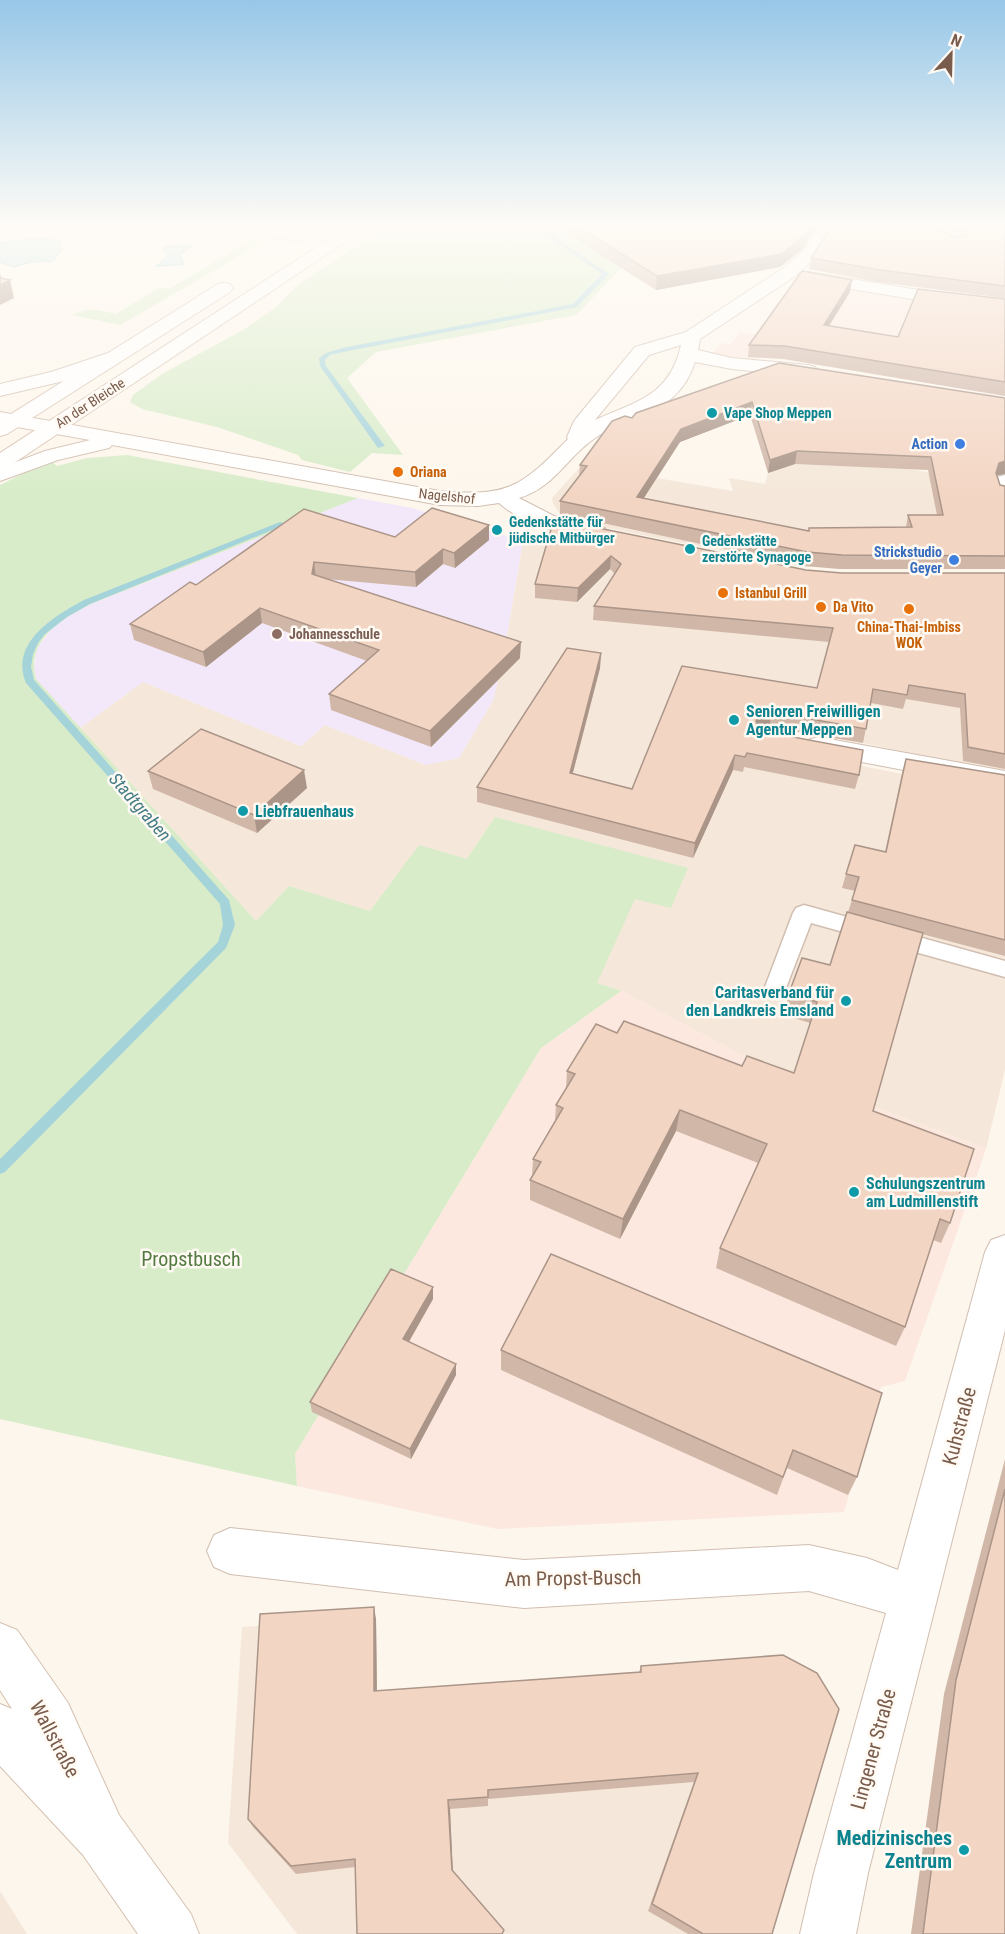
<svg xmlns="http://www.w3.org/2000/svg" width="1005" height="1934" viewBox="0 0 1005 1934" font-family="'Roboto Condensed',sans-serif">
<style>
.residential{fill:#f5e8da}
.commercial{fill:#fde8e0}
.education{fill:#f3e8fa}
.green{fill:#d8ecc9}
.water{fill:#bfe3e8;stroke:#a5d3da;stroke-width:1.5}
.lines{fill:none;stroke-linecap:round;stroke-linejoin:round}
.stream{fill:#a5d3da;fill-rule:evenodd}
.lane-casing{stroke:#d1beb0;stroke-width:3}
.street-casing{stroke:#d1beb0;stroke-width:2}
.secondary-casing{stroke:#d6c0b0;stroke-width:2}
.lane{fill:#fff;fill-rule:evenodd}
.street{fill:#fff;fill-rule:evenodd}
.secondary{fill:#fff;fill-rule:evenodd}
.wall{fill:#d1b7a8;fill-rule:evenodd}
.shaded-wall{fill:#aa9588}
.building{fill:#f3d5c3;stroke:#aa9588;stroke-width:1.5;fill-rule:evenodd}
.culture-dot{fill:#0f9aa8;stroke:#fffaf3;stroke-width:2}
.shop-dot{fill:#3f7fe0;stroke:#fffaf3;stroke-width:2}
.food-dot{fill:#e8710a;stroke:#fffaf3;stroke-width:2}
.education-dot{fill:#8d6e63;stroke:#fffaf3;stroke-width:2}
.labels{text-anchor:middle;stroke-width:5;stroke-linejoin:round;paint-order:stroke}
.far-street-label{font-size:14px;fill:#7a5c4d;stroke:#fffaf3}
.far-culture-label{font-size:14px;font-weight:bold;fill:#0d838f;stroke:#fffaf3;text-anchor:start}
.far-shop-label{font-size:14px;font-weight:bold;fill:#366cbe;stroke:#fffaf3;text-anchor:end}
.far-food-label{font-size:14px;font-weight:bold;fill:#c56008;stroke:#fffaf3;text-anchor:start}
.far-education-label{font-size:14px;font-weight:bold;fill:#785e54;stroke:#fffaf3;text-anchor:start}
.culture-label{font-size:16px;font-weight:bold;fill:#0d838f;stroke:#fffaf3;text-anchor:start}
.water-label{font-size:18px;font-style:italic;fill:#437c86;stroke:#fffaf3}
.near-park-label{font-size:20px;fill:#537a41;stroke:#fffaf3}
.near-street-label{font-size:20px;fill:#7a5c4d;stroke:#fffaf3}
.near-culture-label{font-size:20px;font-weight:bold;fill:#0d838f;stroke:#fffaf3;text-anchor:end}
</style>
<rect width="100%" height="100%" fill="#fdf6ec"/>
<g class="residential">
<path d="M589,457L633,474L733,491L729,478L765,484L768,473L795,464L909,469L953,477L991,505L845,565L803,567L577,522L560,514L553,504L552,498Z"/>
<path d="M556,534L802,581L1005,591V774L863,743L754,726L775,749L1005,794V1070L986,1149L751,1060L621,991L289,886L256,921L80,728L143,682L301,746L325,725L426,765L504,653L523,541Z"/>
<path d="M376,1619L377,1694L777,1666L768,1934H297L228,1843L242,1627Z"/>
<path d="M0,1892L2,1894L27,1934H0Z"/>
</g>
<g class="commercial">
<path d="M795,282L916,300L1005,393L763,350L756,361L713,353L721,343L730,344L740,332L763,335Z"/>
<path d="M621,991L751,1060L986,1149L905,1381L881,1387L844,1512L497,1529L297,1486L295,1454L541,1048Z"/>
</g>
<path class="education" d="M358,498L412,508L523,541L504,653L494,699L459,758L426,765L325,725L301,746L143,682L80,728L36,679L34,670L36,649L53,627L66,617L91,604Z"/>
<g class="green">
<path d="M388,226H555L621,268L576,315L376,352L347,378L403,455L372,453L350,472L302,460L298,455L217,427L142,409L130,402L133,395L162,374L243,330L275,308L296,287L317,272Z"/>
<path d="M262,234L274,236L120,325L72,315C87,307 100,310 116,314L159,288L169,289Z"/>
<path d="M127,455L358,498L91,604C62,619 25,640 36,679L256,921L289,886L370,911L419,845L467,859L495,817L688,868L671,908L635,899L597,983L621,991L541,1048L295,1454L297,1486L0,1419V485L50,460L57,466L87,458Z"/>
</g>
<g class="water">
<path d="M38,238L59,241L62,249L53,261L30,262L14,267L0,262V243Z"/>
<path d="M191,246L180,255L184,264L157,266L168,256L163,247Z"/>
</g>
<g class="lines">
<g class="stream">
<path d="M532,226H539L609,274L577,307L343,352L330,355L325,360L326,366L385,446L378,448L320,366L319,358L326,353L342,348L573,304L602,274Z"/>
<path d="M280,522L287,524L90,604L67,617L45,634L38,643L33,654L31,667L34,680L229,900L235,925L226,948L5,1172L0,1174V1159L218,942L223,925L220,904L26,683C9,643 54,616 84,600Z"/>
</g>
<defs>
<g id="lane">
<path d="M259,226H270L308,238C297,247 272,235 259,230Z"/>
<path d="M804,905L1005,961V977L811,923L784,993L776,995L768,993L765,987L793,913L796,908Z"/>
</g>
<g id="street">
<path d="M820,226H836L817,256L794,277L700,339L698,350L732,358L808,365L815,367L818,371L815,375L808,377L732,369L695,362C691,375 683,388 673,397C651,417 619,421 595,438C567,457 554,488 519,498L554,516L605,528L608,533L605,538L597,540C563,533 526,527 499,503L478,506L440,505L112,445L109,448L58,460L0,481V468L45,451L90,440L0,424V412L440,491C509,497 521,487 568,439L567,437L574,421L635,347L686,332L782,269L805,250ZM681,345C670,395 638,401 595,420L649,355Z"/>
<path d="M808,272L937,293L1005,300V310L937,303L802,281L800,277L802,273Z"/>
<path d="M114,351L121,353L123,357L121,361L64,381L0,396V384L51,372Z"/>
<path d="M1005,475V498L997,496C993,489 993,484 997,477Z"/>
<path d="M818,737L1005,771V789L808,752L804,746L808,740Z"/>
<path d="M1005,1235V1330L868,1873L856,1934H800L814,1873L886,1613L809,1591L524,1608L230,1574L214,1567L207,1551L214,1535L230,1528L524,1560L809,1545L867,1558L898,1570L985,1252L991,1240Z"/>
</g>
<g id="secondary">
<path d="M349,226H369L8,467L0,468V453Z"/>
<path d="M224,283L230,284L233,288L230,292L7,434L0,436V421L218,284Z"/>
<path d="M0,1623L17,1630L68,1703L119,1815L191,1914L199,1934H138L83,1855L0,1766V1704L12,1709L0,1690Z"/>
</g>
</defs>
<use href="#lane" class="lane-casing"/>
<use href="#street" class="street-casing"/>
<use href="#secondary" class="secondary-casing"/>
<use href="#lane" class="lane"/>
<use href="#street" class="street"/>
<use href="#secondary" class="secondary"/>
</g>
<g class="wall">
<path d="M555,226H817L803,249L780,267L656,290Z"/>
<path d="M933,226H1005V298L877,282L809,269L811,258L960,236L958,233Z"/>
<path d="M850,292L829,326L898,337L1005,299V396L783,359L748,357L749,345Z"/>
<path d="M779,363L997,476L1000,485L1005,486V569H839L804,566L560,514V501L579,476L580,465L632,418ZM750,415L768,473L795,464L928,470L937,515H908L906,527L809,531L644,498L680,442Z"/>
<path d="M554,519L806,570L842,573H1005V769L963,761L960,708L906,699L903,709L871,703L863,743L769,727L760,729L761,731L859,775L855,789L744,767L743,772L733,770L693,858L477,802V787L601,653L600,668L573,773L632,789L817,688L829,642L593,620L594,606L615,574L610,569L577,602L535,598V584Z"/>
<path d="M395,537L489,540L455,568L443,564L416,587L326,579L520,658L431,747L331,710L329,694L367,661L262,623L206,667L134,640L130,624L196,585Z"/>
<path d="M906,759L1005,775V956L922,934L873,1111L950,1223L941,1243L933,1240L905,1327L896,1346L716,1268L720,1248L758,1163L676,1131L620,1239L530,1200V1180L532,1176L533,1159L555,1121L556,1105L566,1088L567,1071L617,1033L742,1066L794,1073L810,1023L784,1015L789,993L830,965L848,912L855,891L842,888L846,874L885,852L902,773Z"/>
<path d="M148,771L307,788L257,833L153,789Z"/>
<path d="M551,1254L857,1477L848,1495L787,1468L777,1495L501,1370V1350Z"/>
<path d="M433,1287V1299L409,1342L456,1375L411,1459L312,1412L310,1402Z"/>
<path d="M1005,1459V1934H911L944,1694Z"/>
<path d="M376,1619L377,1691L639,1672L641,1666L783,1655L772,1934H688L648,1911L694,1782L488,1799V1806L450,1809L453,1871L355,1867L296,1874L253,1827L248,1819Z"/>
</g>
<g class="shaded-wall">
<path d="M811,226H817L803,249L780,267L656,290L657,276Z"/>
<path d="M0,273L3,284L10,280L14,298L0,305Z"/>
<path d="M852,280L850,292L822,337L824,325Z"/>
<path d="M752,402L750,415L680,442L636,510L637,497L681,429Z"/>
<path d="M797,451L795,464L768,473L770,460Z"/>
<path d="M1005,461V474L995,476L999,463Z"/>
<path d="M489,525V540L455,568L454,553Z"/>
<path d="M443,549V564L416,587L415,572Z"/>
<path d="M611,556L610,569L577,602L578,588Z"/>
<path d="M314,562L316,578L312,574Z"/>
<path d="M260,608L262,623L206,667L203,652Z"/>
<path d="M521,642L520,658L431,747L430,731Z"/>
<path d="M601,653L600,668L569,787L570,773Z"/>
<path d="M772,712L769,727L759,729L756,721L761,714Z"/>
<path d="M735,755L733,770L693,858L695,843Z"/>
<path d="M304,770L307,788L257,833L254,815Z"/>
<path d="M680,1110L676,1131L620,1239L623,1219Z"/>
<path d="M433,1287V1299L404,1350L403,1339Z"/>
<path d="M456,1364V1375L411,1459L410,1449Z"/>
<path d="M374,1607L376,1619L377,1702L374,1691Z"/>
<path d="M448,1800L450,1809L453,1877L452,1870Z"/>
</g>
<g class="building">
<path d="M577,226H811L805,235L782,254L657,276Z"/>
<path d="M832,226H904L941,231L953,237L966,236L970,232L964,226H1005V286L880,270L811,258Z"/>
<path d="M802,271L852,280L824,325L898,337L918,289L1005,299V382L785,346L749,345Z"/>
<path d="M0,278L10,280L0,285Z"/>
<path d="M779,363L1005,398V461L999,463L996,473L1000,485L1005,486V556L842,555L807,552L560,501L587,466L580,465L612,421L625,416L632,418L636,413ZM752,402L770,460L797,451L931,457L943,515H908L912,527L809,528V531L637,497L681,429Z"/>
<path d="M432,508L489,525L454,553L443,549L415,572L314,562L312,574L521,642L430,731L329,694L379,650L260,608L203,652L130,624L190,582L196,585L304,509L395,537Z"/>
<path d="M554,519L806,570L842,573H1005V754L968,747L965,694L909,685L907,695L873,689L866,729L772,712L761,714L756,721L761,731L863,750L859,775L747,753L745,757L735,755L695,843L477,787L567,648L601,653L570,773L632,789L682,666L817,688L833,628L594,606L621,564L611,556L578,588L535,584Z"/>
<path d="M201,729L304,770L254,815L148,771Z"/>
<path d="M906,759L1005,775V940L852,900L859,877L846,874L855,845L886,852Z"/>
<path d="M847,912L923,933L873,1111L974,1149L950,1223L940,1219L905,1327L720,1248L767,1144L680,1110L623,1219L530,1180L541,1162L533,1159L563,1108L556,1105L575,1074L567,1071L596,1024L617,1033L624,1021L742,1066L747,1056L794,1073L817,1002L789,993L802,958L830,965Z"/>
<path d="M551,1254L882,1393L857,1477L793,1450L783,1477L501,1350Z"/>
<path d="M391,1269L433,1287L403,1339L456,1364L410,1449L310,1402Z"/>
<path d="M1005,1489V1934H923L956,1680Z"/>
<path d="M374,1607V1691L641,1672V1666L783,1655L817,1673L839,1709L772,1934H703L652,1904L698,1773L488,1790V1797L448,1800L452,1870L504,1930L502,1934H357L355,1859L291,1866L248,1819L260,1614Z"/>
</g>
<linearGradient id="sky" x2="0" y2="1"><stop stop-color="#97c7e8"/><stop offset="0.45" stop-color="#fefbf6"/><stop offset="1" stop-color="#fefbf6" stop-opacity="0"/></linearGradient>
<rect width="1005" height="497" fill="url(#sky)"/>
<g class="culture-dot">
<circle cx="712" cy="413" r="6"/>
<circle cx="497" cy="530" r="6"/>
<circle cx="690" cy="549" r="6"/>
<circle cx="734" cy="720" r="6"/>
<circle cx="243" cy="811" r="6"/>
<circle cx="846" cy="1001" r="6"/>
<circle cx="854" cy="1192" r="6"/>
<circle cx="964" cy="1850" r="6"/>
</g>
<g class="shop-dot">
<circle cx="960" cy="444" r="6"/>
<circle cx="954" cy="560" r="6"/>
</g>
<g class="food-dot">
<circle cx="398" cy="472" r="6"/>
<circle cx="723" cy="593" r="6"/>
<circle cx="821" cy="607" r="6"/>
<circle cx="909" cy="609" r="6"/>
</g>
<circle class="education-dot" cx="277" cy="634" r="6"/>
<g class="labels">
<g class="far-street-label">
<text transform="translate(90 403) rotate(-33)" y="5">An der Bleiche</text>
<text transform="translate(447 496) rotate(6)" y="5">Nagelshof</text>
</g>
<g class="far-culture-label">
<text x="724" y="418">Vape Shop Meppen</text>
<text x="509" y="527">Gedenkstätte für<tspan x="509" dy="16">jüdische Mitbürger</tspan></text>
<text x="702" y="546">Gedenkstätte<tspan x="702" dy="16">zerstörte Synagoge</tspan></text>
</g>
<g class="far-shop-label">
<text x="948" y="449">Action</text>
<text x="942" y="557">Strickstudio<tspan x="942" dy="16">Geyer</tspan></text>
</g>
<g class="far-food-label">
<text x="410" y="477">Oriana</text>
<text x="735" y="598">Istanbul Grill</text>
<text x="833" y="612">Da Vito</text>
<text x="909" y="632" text-anchor="middle">China-Thai-Imbiss<tspan x="909" dy="16">WOK</tspan></text>
</g>
<g class="far-education-label">
<text x="289" y="639">Johannesschule</text>
</g>
<g class="culture-label">
<text x="746" y="717">Senioren Freiwilligen<tspan x="746" dy="18">Agentur Meppen</tspan></text>
<text x="255" y="817">Liebfrauenhaus</text>
<text x="834" y="998" text-anchor="end">Caritasverband für<tspan x="834" dy="18">den Landkreis Emsland</tspan></text>
<text x="866" y="1189">Schulungszentrum<tspan x="866" dy="18">am Ludmillenstift</tspan></text>
</g>
<g class="water-label">
<text transform="translate(140 807) rotate(49)" y="6">Stadtgraben</text>
</g>
<g class="near-park-label">
<text x="191" y="1266">Propstbusch</text>
</g>
<g class="near-street-label">
<text transform="translate(959 1426) rotate(-75)" y="7">Kuhstraße</text>
<text transform="translate(573 1578) rotate(-1)" y="7">Am Propst-Busch</text>
<text transform="translate(55 1739) rotate(62)" y="7">Wallstraße</text>
<text transform="translate(873 1749) rotate(-75)" y="7">Lingener Straße</text>
</g>
<g class="near-culture-label">
<text x="952" y="1845">Medizinisches<tspan x="952" dy="23">Zentrum</tspan></text>
</g>
</g>
<g transform="translate(951 54) rotate(22)" stroke="#fffaf3" stroke-width="4.5" paint-order="stroke">
<path d="M0-4.5L10 22L0 15L-10 22Z" fill="#7a5c4d"/>
<text y="-9" font-size="16" font-weight="bold" text-anchor="middle" fill="#7a5c4d">N</text>
</g>
</svg>
